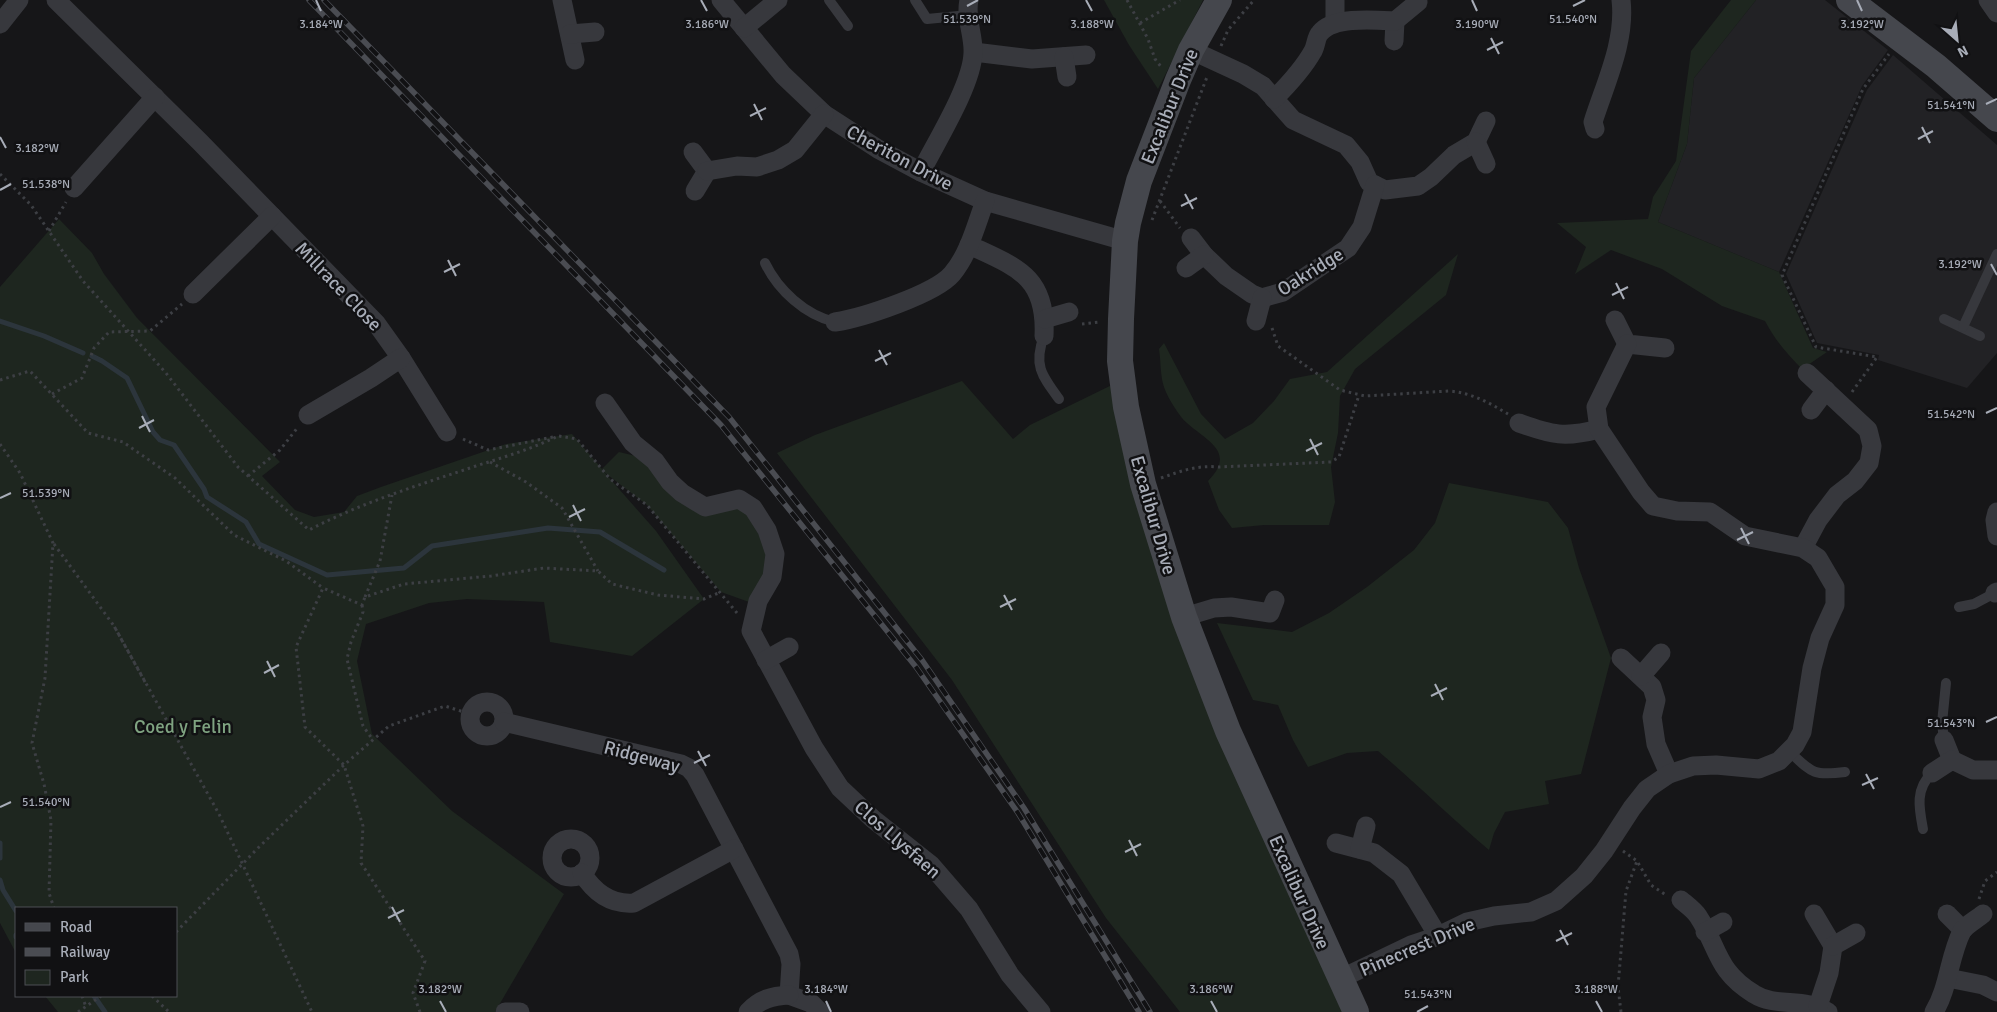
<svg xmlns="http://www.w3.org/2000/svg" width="1997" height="1012" viewBox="0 0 1997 1012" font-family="Signika,sans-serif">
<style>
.built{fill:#222225}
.green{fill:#1e261f}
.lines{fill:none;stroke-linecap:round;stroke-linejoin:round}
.stream{stroke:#2c353c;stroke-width:5}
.path{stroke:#3d3f44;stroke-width:3;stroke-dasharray:2.5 4;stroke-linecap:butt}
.lane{stroke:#37383d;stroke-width:10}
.street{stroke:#37383d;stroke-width:19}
.secondary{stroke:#45474d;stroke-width:26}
.rail-casing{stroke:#4a4c52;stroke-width:5.5}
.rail{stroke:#111113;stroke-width:4;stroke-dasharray:11;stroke-linecap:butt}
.ticks{fill:none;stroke:#a8adb8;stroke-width:2}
.labels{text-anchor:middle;stroke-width:5;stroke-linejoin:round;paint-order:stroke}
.street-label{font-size:19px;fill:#a8adb8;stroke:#111113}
.park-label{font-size:19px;fill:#7fa381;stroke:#111113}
.ticks-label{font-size:12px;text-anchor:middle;fill:#a8adb8;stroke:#111113;stroke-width:5;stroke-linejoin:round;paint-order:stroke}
</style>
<rect width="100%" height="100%" fill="#161618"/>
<g class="built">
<path d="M1756,0H1825L1888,50L1862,86L1779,272L1658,222L1687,144L1694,78Z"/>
<path d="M1893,55L1997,145V353L1967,388L1878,360L1879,355L1817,343L1786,274L1867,90Z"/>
</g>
<g class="green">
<path d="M1104,0H1203L1158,89L1129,45Z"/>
<path d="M1731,0H1756L1694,78L1687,144L1658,222L1779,272L1813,348L1827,352L1802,369C1787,354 1775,340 1765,321L1722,306L1662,269L1611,250L1575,274L1586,247L1557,223L1648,219L1653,197L1676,161L1691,51Z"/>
<path d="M59,219L92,253L104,274L137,318L280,462L262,476L295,510L314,517L344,512L357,496L381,487L506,444L572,434L602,469L619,452L644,458L705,507L739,499L767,530L766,571L749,602L721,592L647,505L604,472L656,531L704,599L632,656L550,642L544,602L467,599L429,603L366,624L357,661L372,734L452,811L564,894L495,1012H58L45,996H176V908H16V953L0,923V287Z"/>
<path d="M1458,254L1446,295L1355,369L1340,396L1338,433L1331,467L1335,502L1329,525H1264L1232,528L1219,510L1208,481C1242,447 1194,437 1179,414C1174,407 1167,396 1164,387C1160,376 1161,361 1159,349L1164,343L1201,414L1225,439L1253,423L1274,401L1290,379L1327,372Z"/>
<path d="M962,381L1013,439L1030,425L1118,382L1117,419L1347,1012H1180L1106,918L952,680L777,453L815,435Z"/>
<path d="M1449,483L1548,502L1568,528L1579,568L1611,658L1581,774L1545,781L1549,804L1505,812L1494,833L1489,850C1451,818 1416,783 1378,751L1347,753L1308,767L1293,740L1278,705L1253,700L1217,623L1292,632L1329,613L1367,587L1414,550L1435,523Z"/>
</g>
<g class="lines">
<g class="stream">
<path d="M0,321L44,336L83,353"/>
<path d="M92,356L102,361L127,378L153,432L160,440L174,445L204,489L207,497L246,522L259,544L327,575L404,568L432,546L548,528L600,532L664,570"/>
<path d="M0,843V858"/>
<path d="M0,880L3,890L16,911"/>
<path d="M16,935V937"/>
<path d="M94,996L105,1012"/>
</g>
<g class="path">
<path d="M1127,0L1148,39L1155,59L1162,68"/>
<path d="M1140,23L1180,0"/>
<path d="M1221,46L1228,30L1254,0"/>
<path d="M0,174L31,205L83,281L166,373L238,467L309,530C363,502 419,485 476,466C504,457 532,449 558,436"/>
<path d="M1160,201L1180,228"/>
<path d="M1152,220L1207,77"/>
<path d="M49,231L66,202"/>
<path d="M1082,324L1100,322"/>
<path d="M1272,328L1278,346L1340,390L1365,396L1449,391C1472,393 1488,402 1508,414"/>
<path d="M0,380L30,371L88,433L123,442L175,478L234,535L286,561L323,588"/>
<path d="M1852,392L1877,357L1816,347L1782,275L1863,89L1889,54"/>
<path d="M52,394L82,378L94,348L109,332L150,331L182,304"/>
<path d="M559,436L577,439L610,479L647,505L737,613"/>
<path d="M463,439L488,450L553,437"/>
<path d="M0,444L20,473L53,543L45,678L32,743L44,784L51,820L49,893L54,908"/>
<path d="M490,462L526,482L562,508L598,571"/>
<path d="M248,476L280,450L298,427"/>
<path d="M1161,478C1181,471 1197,465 1218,467L1331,462L1339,457L1359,395"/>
<path d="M54,544L114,626"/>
<path d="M365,597L380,561L392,495"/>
<path d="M362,605L363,612L351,642L347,659L363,726L373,740"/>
<path d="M145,682L114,626L219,814L312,1012"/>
<path d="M1623,851L1637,861L1651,885L1666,895"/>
<path d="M1979,899L1985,881L1997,872"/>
<path d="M176,932L259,847L344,765L389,726L445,706L470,714"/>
<path d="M82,996L86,1007"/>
<path d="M152,996L169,1012"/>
<path d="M78,1012L101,996"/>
<path d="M420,1012L413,993L425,961L361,863L363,826L344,765L305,727L296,647L323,588L362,605L365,597L404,584L491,576L544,568L598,571L612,584L658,595L704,599L721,592"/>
<path d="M1621,1012L1618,987L1626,891L1637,861"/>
</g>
<g class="lane">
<path d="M829,0L848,26"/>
<path d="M915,0L927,19L969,15"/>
<path d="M765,263C778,290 805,315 835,322"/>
<path d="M1944,319L1980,336"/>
<path d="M1963,327L1997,254"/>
<path d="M1044,336C1033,365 1042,376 1059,399"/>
<path d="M1959,607L1974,604L1995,593"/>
<path d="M1944,740L1942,723L1946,683"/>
<path d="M1789,751C1812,773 1813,776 1845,772"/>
<path d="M1923,829C1919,808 1915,789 1932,773"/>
</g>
<g class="street">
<path d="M56,0L200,142L376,323L401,358L447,432"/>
<path d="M562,0L575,60"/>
<path d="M721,0L783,75L824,114L878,149L921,172L985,201L1125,241"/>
<path d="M1988,0L1997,13"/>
<path d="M1335,23V0"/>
<path d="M0,24L19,0"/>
<path d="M744,28L778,0"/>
<path d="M570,34L595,32"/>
<path d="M1394,41L1395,21"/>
<path d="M1191,50L1243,74L1263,86L1293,120L1346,145L1360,162L1369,182L1385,190L1418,186L1431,177L1454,155L1476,142L1486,121"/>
<path d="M974,52L1032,59L1086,55"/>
<path d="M1064,57L1067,77"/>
<path d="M1274,99C1289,84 1303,69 1313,51C1316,46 1316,37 1320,33C1333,16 1376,20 1395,21L1418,2"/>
<path d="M1595,129L1593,122C1605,84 1626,41 1621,0"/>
<path d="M1476,142L1486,164"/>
<path d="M693,152L707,171L695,191"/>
<path d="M707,171L737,166L757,167L778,160L795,150L824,114"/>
<path d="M921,172C936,142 972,85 973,53C974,36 965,18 969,0"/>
<path d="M74,188L155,97"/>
<path d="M1191,238L1204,255L1226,276L1252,294L1262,298L1283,292L1348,248L1362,227L1375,185"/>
<path d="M969,245C1016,267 1047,276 1044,336"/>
<path d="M1186,268L1204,255"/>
<path d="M193,294L272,216"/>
<path d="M1045,319L1069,312"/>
<path d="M1615,320L1627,344L1665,348"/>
<path d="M1256,321L1262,298"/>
<path d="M835,322C862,318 935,294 952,274C969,254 976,225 985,201"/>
<path d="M605,403L633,443L655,461L670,482L682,493L705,507L739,499L753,508L767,530L775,554L772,577L758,601L751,631L814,748L840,788L873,819L931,865L969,909L1010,975L1041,1012"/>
<path d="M1811,410L1826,390"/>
<path d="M308,415L371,378L401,358"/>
<path d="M1519,423C1552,435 1565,438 1599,429"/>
<path d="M1997,512L1995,520L1997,536"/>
<path d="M1803,548L1818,520L1837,495L1855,481L1869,463L1872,446L1868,430L1807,373"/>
<path d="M1995,593L1997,592"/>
<path d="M1184,617L1214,608L1231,607L1270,613L1275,600"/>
<path d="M1621,658L1652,687L1656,700L1652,717L1656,744L1669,774"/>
<path d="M766,660L789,647"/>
<path d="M1641,676L1661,653"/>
<circle cx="487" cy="719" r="17"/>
<path d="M504,722L681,764L689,768L695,775L789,954L791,964L789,995L811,1003L820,1012"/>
<path d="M1944,740L1952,760"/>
<path d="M1932,773L1952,760L1973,770H1997"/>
<circle cx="571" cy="858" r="19"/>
<path d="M1336,843L1374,853L1401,874L1438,936"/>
<path d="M1360,849L1366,826"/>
<path d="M582,873C594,892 610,905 634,903L734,849"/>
<path d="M1681,900C1687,905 1694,910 1698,916C1719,948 1716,971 1754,994C1776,1008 1804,997 1828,1012"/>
<path d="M1814,914L1833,946L1829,973L1818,1006"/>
<path d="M1947,914L1963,930"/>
<path d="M1705,932L1723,922"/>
<path d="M1833,946L1856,933"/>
<path d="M1948,978L1983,985L1997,992"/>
<path d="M1340,979L1411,945L1438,936L1467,922L1494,916L1531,912L1556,901L1584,876L1604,851L1632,808L1647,789L1669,774L1693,766L1716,765L1759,769L1779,761L1795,745L1802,732L1812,668L1820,638L1835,605V587L1818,558L1803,548L1745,536L1710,512L1677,511L1653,506L1641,492L1599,429L1596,407L1627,344"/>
<path d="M505,1012H520"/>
<path d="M748,1012C760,999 772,996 789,995"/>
<path d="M1934,1012C1949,987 1949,957 1962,931C1966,925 1977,919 1983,914"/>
</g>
<g class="secondary">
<path d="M1219,0L1191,50L1178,80L1139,181L1128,223L1125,241L1121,319L1120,361L1126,407L1143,484L1184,617L1228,731L1356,1012"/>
<path d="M1849,0L1936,66L1997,119"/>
</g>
<defs>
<g id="rail">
<path d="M309,0L721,425L916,667L1018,813L1139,1012"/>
<path d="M324,0L729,417L922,660L1024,808L1150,1012"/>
</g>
</defs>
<use href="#rail" class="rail-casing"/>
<use href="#rail" class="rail"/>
</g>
<path class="ticks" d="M316,0L321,11M701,0L707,11M1086,0L1092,11M1472,0L1477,11M1857,0L1862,11M967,6L978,0M1573,6L1585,0M1491,38L1499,54M1487,50L1503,42M754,104L762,120M1986,104L1997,99M750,116L766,108M1922,127L1930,143M0,137L6,148M1918,139L1933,131M0,190L11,184M1185,194L1193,209M1181,206L1197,198M448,260L456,276M1991,264L1997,275M444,272L460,264M1616,283L1624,299M1612,295L1628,287M879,350L887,365M875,361L891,353M1986,413L1997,408M142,416L150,432M139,428L154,420M1310,439L1318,455M1306,451L1322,443M0,498L11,493M573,505L581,521M569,517L585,509M1741,528L1749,544M1737,540L1753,532M1004,595L1012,610M1000,607L1016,599M267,661L275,677M264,673L279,665M1435,684L1443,700M1431,696L1447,688M1986,722L1997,717M698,751L706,766M694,763L710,755M1866,774L1874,789M1862,785L1878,778M0,807L11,802M1129,840L1137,856M1125,852L1141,844M392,907L400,922M388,918L404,910M1560,930L1568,945M1556,941L1572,933M440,1001L446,1012M826,1001L831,1012M1211,1001L1217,1012M1596,1001L1602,1012M1417,1012L1428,1006"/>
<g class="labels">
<g class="street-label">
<text transform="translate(1169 106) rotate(-68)" y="7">Excalibur Drive</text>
<text transform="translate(900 157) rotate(28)" y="7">Cheriton Drive</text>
<text transform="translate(1310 271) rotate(-32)" y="7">Oakridge</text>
<text transform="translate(339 286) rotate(46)" y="7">Millrace Close</text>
<text transform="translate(1154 515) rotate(74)" y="7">Excalibur Drive</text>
<text transform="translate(642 756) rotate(15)" y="7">Ridgeway</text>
<text transform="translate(898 839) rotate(41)" y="7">Clos Llysfaen</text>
<text transform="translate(1300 892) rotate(66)" y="7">Excalibur Drive</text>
<text transform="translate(1417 946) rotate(-23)" y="7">Pinecrest Drive</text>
</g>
<g class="park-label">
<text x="183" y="733">Coed y Felin</text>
</g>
</g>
<g class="ticks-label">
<text x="967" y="23">51.539°N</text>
<text x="1573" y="23">51.540°N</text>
<text x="321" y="28">3.184°W</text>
<text x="707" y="28">3.186°W</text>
<text x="1092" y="28">3.188°W</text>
<text x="1477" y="28">3.190°W</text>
<text x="1862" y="28">3.192°W</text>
<text x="1951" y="109">51.541°N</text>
<text x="37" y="152">3.182°W</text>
<text x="46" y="188">51.538°N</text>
<text x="1960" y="268">3.192°W</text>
<text x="1951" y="418">51.542°N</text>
<text x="46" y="497">51.539°N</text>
<text x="1951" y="727">51.543°N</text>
<text x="46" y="806">51.540°N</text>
<text x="440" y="993">3.182°W</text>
<text x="826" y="993">3.184°W</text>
<text x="1211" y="993">3.186°W</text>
<text x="1596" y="993">3.188°W</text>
<text x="1428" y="998">51.543°N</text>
</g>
<rect x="15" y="907" width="162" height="90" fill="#111113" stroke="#4d4f55"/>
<rect x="25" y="923" width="25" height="8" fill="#45474d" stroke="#4d4f55"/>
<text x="60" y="932" font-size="15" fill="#a8adb8">Road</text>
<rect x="25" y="948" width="25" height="8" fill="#4a4c52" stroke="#4d4f55"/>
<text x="60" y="957" font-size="15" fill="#a8adb8">Railway</text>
<rect x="25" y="970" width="25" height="15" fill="#1e261f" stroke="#4d4f55"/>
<text x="60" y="982" font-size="15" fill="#a8adb8">Park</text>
<g transform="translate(1957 40) rotate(153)" stroke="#111113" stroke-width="4" paint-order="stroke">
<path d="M0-4L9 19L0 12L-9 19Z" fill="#a8adb8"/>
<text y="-8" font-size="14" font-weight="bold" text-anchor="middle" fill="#a8adb8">N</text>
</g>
</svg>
